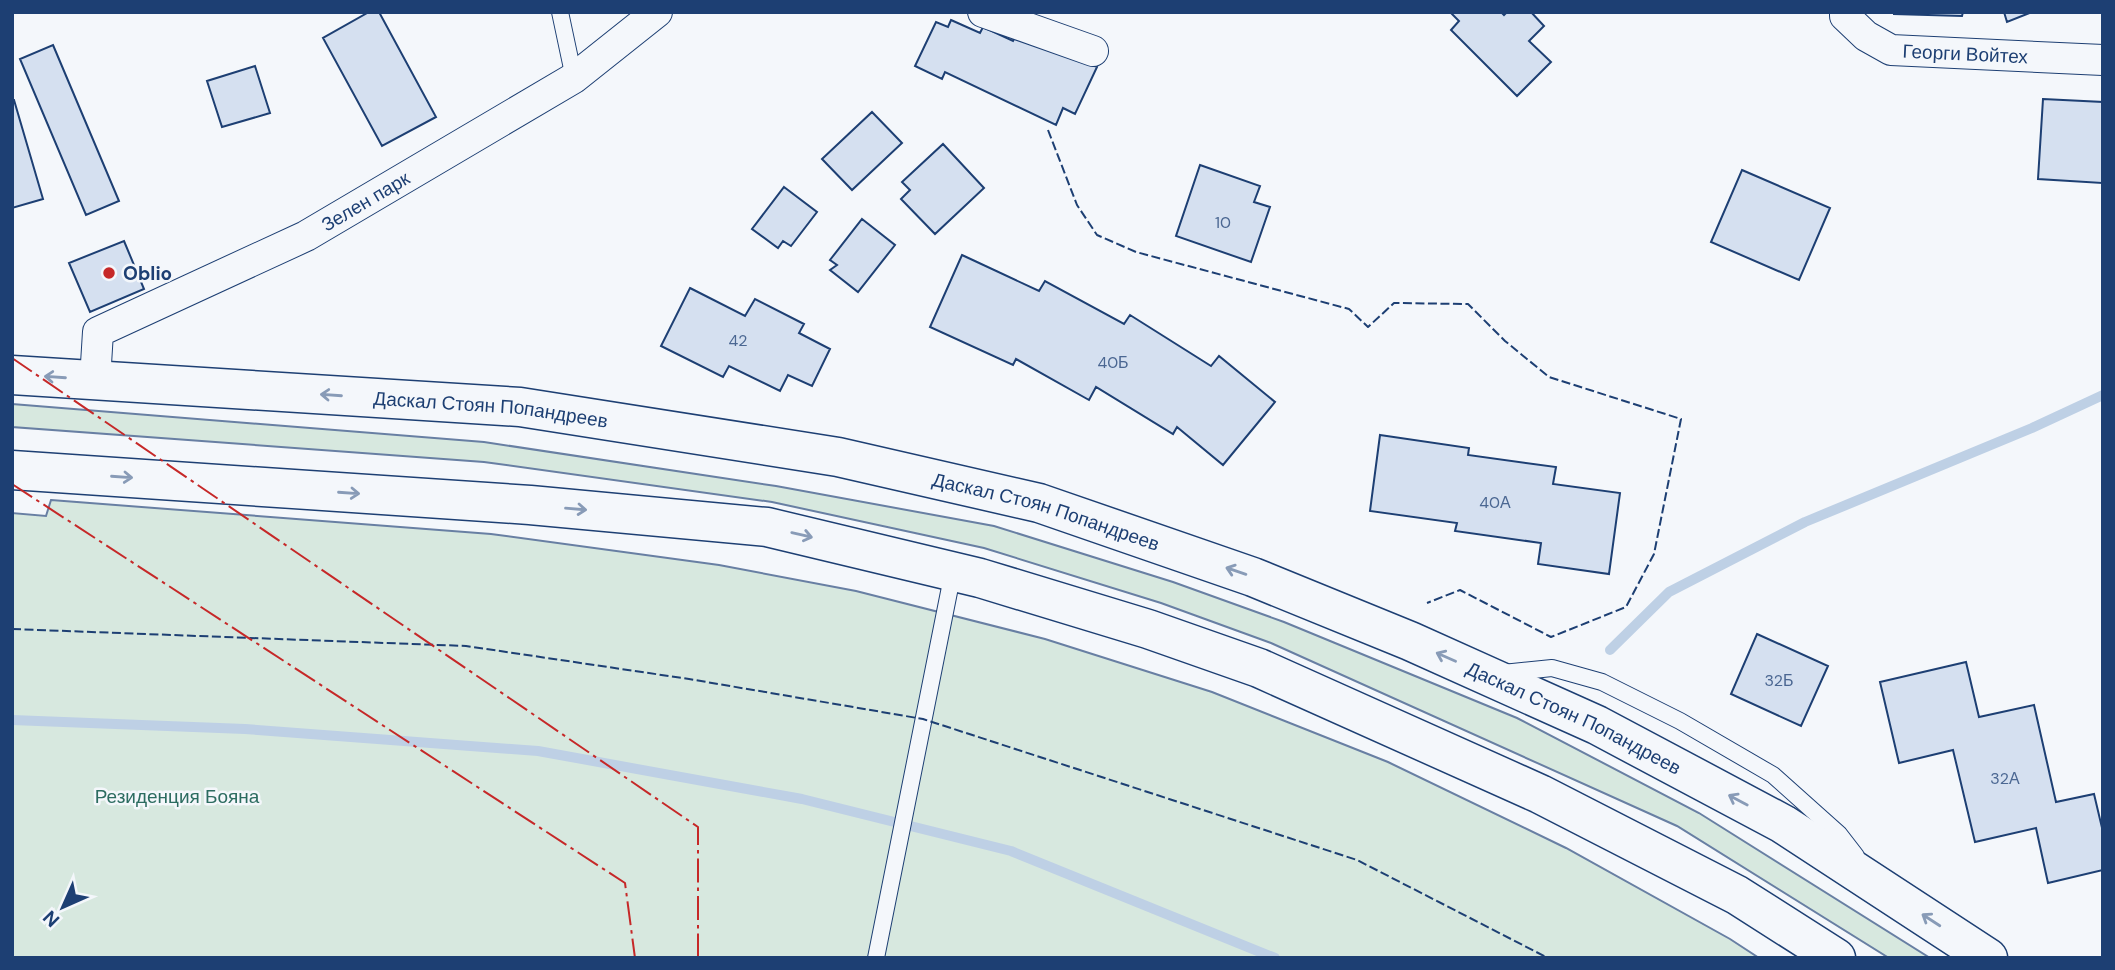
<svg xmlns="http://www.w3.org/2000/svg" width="2115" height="970" viewBox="0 0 2115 970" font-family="'DM Sans',sans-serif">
<rect width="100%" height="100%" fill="#f4f7fb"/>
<path fill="#d7e8df" stroke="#687fa3" stroke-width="2" d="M12,404L484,442L776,486L994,526L1173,582L1284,622L1517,718L1699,813L1930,958H1889L1677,826L1271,643L1161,603L984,548L772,502L484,462L12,427Z
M51,500L491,534L719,565L856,591L1045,639L1212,692L1388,762L1566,848L1730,939L1759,958H12V513L46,516Z"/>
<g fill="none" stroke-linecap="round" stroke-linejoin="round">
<path stroke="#bed0e5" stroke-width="10" d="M1610,650L1669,592L1805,522L2032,428L2103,395
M12,720L245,729L538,751L802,799L1011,851L1275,958"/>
</g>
<path fill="#d5e0f0" stroke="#1d3f73" stroke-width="2" d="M369,12H379L436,117L382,146L323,38Z
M1450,12H1501L1504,15L1507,12H1531L1544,26L1529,41L1551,62L1517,96L1451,30L1459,21Z
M1894,12H1963L1962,16L1894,14Z
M2004,12H2032L2007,22Z
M951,20L980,33L983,27L1013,41L1016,35L1058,50L1097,67L1075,114L1063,108L1056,125L945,72L942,79L915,66L936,22L948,27Z
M53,45L119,201L86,215L20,59Z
M255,66L270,113L222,127L207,81Z
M2043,99L2103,102L2102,183L2038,179Z
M12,100H14L43,199L12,208Z
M872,112L902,143L852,190L822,159Z
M943,144L984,188L935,234L901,199L910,190L902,182Z
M1200,165L1260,186L1254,202L1270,207L1251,262L1176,236Z
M1742,170L1830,208L1799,280L1711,242Z
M784,187L817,212L791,246L783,241L778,248L752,229Z
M862,219L895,245L858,292L830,270L837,265L830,260Z
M124,241L144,289L90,312L69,263Z
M962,255L1039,291L1045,281L1124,324L1130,315L1211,366L1219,356L1275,402L1223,465L1177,427L1173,434L1096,387L1089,400L1016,359L1013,365L930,327Z
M690,288L745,316L755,299L804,324L799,333L830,349L812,386L788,375L780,391L729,366L723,377L661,346Z
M1380,435L1469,448L1468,455L1556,467L1553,484L1620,493L1609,574L1538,564L1541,543L1455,531L1457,523L1370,511Z
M1757,634L1828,666L1801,726L1731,694Z
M1966,662L1979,717L2034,705L2056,802L2094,794L2103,832V870L2048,883L2036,828L1975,842L1953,750L1899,763L1880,682Z"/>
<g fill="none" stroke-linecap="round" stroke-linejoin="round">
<g stroke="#1d3f73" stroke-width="18">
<path id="lane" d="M560,12L574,78
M1503,673L1552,668L1602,682L1680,721L1773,775L1839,834L1856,856
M876,958L953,572"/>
</g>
<g stroke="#1d3f73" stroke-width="32">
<g id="street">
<path d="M983,12L1093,51"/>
<path id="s1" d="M1845,12V16L1866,36L1891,50L2103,60"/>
<path id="s2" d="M95,380L98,332L306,236L574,78L657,12"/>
</g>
</g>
<g stroke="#1d3f73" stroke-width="41">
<g id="secondary">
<path id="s3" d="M12,375L520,407L838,457L1039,503L1253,577L1410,641L1597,725L1783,824L1988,958"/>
<path d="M12,470L530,505L767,527L980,578L1148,629L1259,668L1540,794L1737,895L1836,958"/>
</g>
</g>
<use href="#lane" stroke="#f4f7fb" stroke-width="16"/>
<use href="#street" stroke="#f4f7fb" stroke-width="30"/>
<use href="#secondary" stroke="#f4f7fb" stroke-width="38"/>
<path stroke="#1d3f73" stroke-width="2" stroke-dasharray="9 3.5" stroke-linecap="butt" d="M1048,130L1077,205L1097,235L1136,252L1349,309L1368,327L1394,303L1468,304L1505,341L1549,377L1681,419L1654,554L1626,607L1551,637L1460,590L1427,603
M12,629L466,646L689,679L923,719L1357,860L1548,958"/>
<path stroke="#c62828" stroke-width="2" stroke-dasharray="24 5 3.5 5" stroke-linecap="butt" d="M12,358L698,827V958
M12,484L625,883L635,958"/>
</g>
<defs><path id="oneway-shaft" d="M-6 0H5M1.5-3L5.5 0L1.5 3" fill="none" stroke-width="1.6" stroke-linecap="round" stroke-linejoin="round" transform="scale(1.75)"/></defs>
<g stroke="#889bb7">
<use href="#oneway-shaft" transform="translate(55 377) rotate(-176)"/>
<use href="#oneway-shaft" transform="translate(331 395) rotate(-176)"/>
<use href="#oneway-shaft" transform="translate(122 477) rotate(4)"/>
<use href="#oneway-shaft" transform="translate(349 493) rotate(4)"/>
<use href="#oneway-shaft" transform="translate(576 509) rotate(5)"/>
<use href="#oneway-shaft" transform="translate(802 535) rotate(13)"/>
<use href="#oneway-shaft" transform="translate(1236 571) rotate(-161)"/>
<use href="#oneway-shaft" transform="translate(1446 657) rotate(-156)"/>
<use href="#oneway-shaft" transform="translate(1738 800) rotate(-152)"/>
<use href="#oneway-shaft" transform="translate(1931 920) rotate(-147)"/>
</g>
<circle fill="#c62828" stroke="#f4f7fb" stroke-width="2.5" cx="109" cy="273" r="7"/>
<g text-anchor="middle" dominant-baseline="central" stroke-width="5" stroke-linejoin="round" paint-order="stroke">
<g font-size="16" fill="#4b6792">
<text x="1223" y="222">10</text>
<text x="738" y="340">42</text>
<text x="1113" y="362">40Б</text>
<text x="1495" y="502">40А</text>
<text x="1779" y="680">32Б</text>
<text x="2005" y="778">32А</text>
</g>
<g font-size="19" fill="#1d3f73" stroke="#f4f7fb">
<text stroke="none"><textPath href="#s1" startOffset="136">Георги Войтех</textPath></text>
<text stroke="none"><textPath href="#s2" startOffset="346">Зелен парк</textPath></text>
<text stroke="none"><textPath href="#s3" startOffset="480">Даскал Стоян Попандреев</textPath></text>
<text stroke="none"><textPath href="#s3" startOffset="1046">Даскал Стоян Попандреев</textPath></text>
<text stroke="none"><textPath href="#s3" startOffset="1614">Даскал Стоян Попандреев</textPath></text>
</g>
<g font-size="19" font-weight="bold" fill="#1d3f73" stroke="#f4f7fb" text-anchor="start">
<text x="123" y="273">Oblio</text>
</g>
<g font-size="19" fill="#2c6c60" stroke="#f4f7fb">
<text x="177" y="796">Резиденция Бояна</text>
</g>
</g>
<rect width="2115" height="970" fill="none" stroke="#1d3f73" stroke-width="28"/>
<g transform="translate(63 907) rotate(225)" stroke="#f4f7fb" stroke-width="5" paint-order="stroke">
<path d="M0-5L12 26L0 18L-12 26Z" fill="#1d3f73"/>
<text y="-10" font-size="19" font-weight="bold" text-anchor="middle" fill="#1d3f73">N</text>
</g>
</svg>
